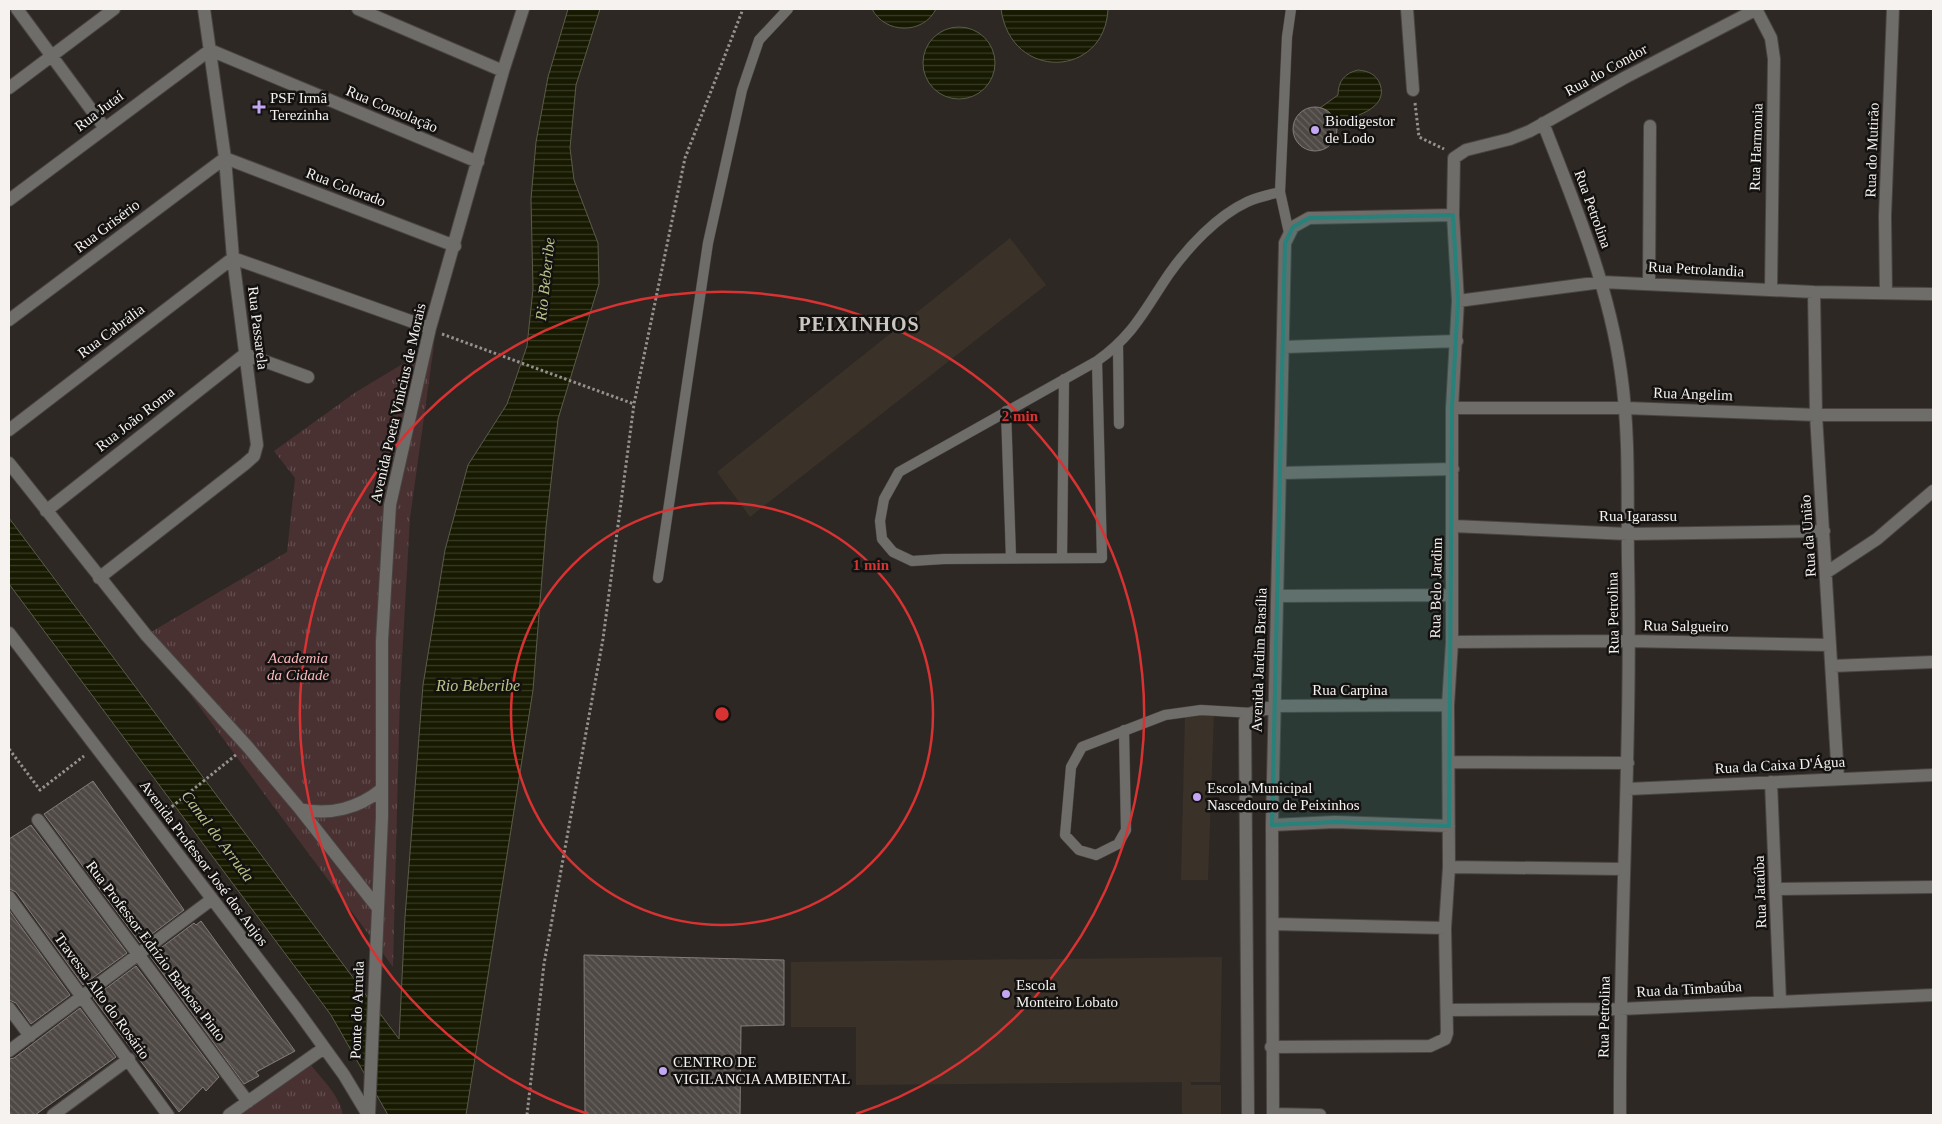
<svg xmlns="http://www.w3.org/2000/svg" width="1942" height="1124" viewBox="0 0 1942 1124" font-family="'Times New Roman',serif">
<defs>
<pattern id="park-tufts" width="24" height="20" patternUnits="userSpaceOnUse" patternTransform="scale(1.25)"><rect width="24" height="20" fill="#493031"/><path d="M3 7l-1-3M5 7V3M7 7l1-3M15 17l-1-3M17 17v-4M19 17l1-3" fill="none" stroke="#644e4f"/></pattern>
<pattern id="water-rules" width="6" height="5" patternUnits="userSpaceOnUse" patternTransform="scale(1.25)"><rect width="6" height="5" fill="#171a00"/><path d="M0 2.5h6" fill="none" stroke="#393c26"/></pattern>
<pattern id="building-back-hatch" width="6" height="6" patternUnits="userSpaceOnUse" patternTransform="scale(1.25)"><rect width="6" height="6" fill="#4f4946"/><path d="M-1 5l2 2M0 0l6 6M5-1l2 2" fill="none" stroke="#696461"/></pattern>
</defs>
<rect width="100%" height="100%" fill="#2d2824"/>
<path fill="#3a3128" d="M1010,238L1046,285L750,517L717,472Z
M1214,714L1208,880H1181L1185,715Z
M1222,957L1220,1082H1191V1085H1221V1115H1182V1082L856,1085V1027H791V962Z"/>
<path fill="url(#park-tufts)" d="M434,345L410,518L400,694L393,967L146,635L287,552L295,478L274,451L356,392Z
M310,1064C322,1079 340,1096 343,1115H238Z"/>
<path fill="url(#water-rules)" stroke="#5a5b48" d="M568,9H600L576,85L570,148L574,180L598,243L599,284L558,419L546,527L533,690L466,1115H388L331,1015L9,584V518L399,1039L405,917L423,685L445,550L468,465L507,404L527,346L533,289L531,199L536,142L548,77Z
M872,9H936C923,35 885,34 872,9Z
M1001,9H1108C1105,78 1011,82 1001,9Z
M923 63a36 36 0 1 1 72 0a36 36 0 1 1-72 0Z
M1358,70C1368,71 1376,74 1380,84C1389,110 1353,116 1336,124L1332,115L1320,108L1338,95C1338,81 1345,73 1358,70Z"/>
<path fill="url(#building-back-hatch)" stroke="#847c7a" d="M1293 129a22 22 0 1 1 44 0a22 22 0 1 1-44 0Z
M93,781L184,910L140,943L44,814Z
M31,825L127,953L83,985L16,892L9,889V839Z
M9,910L70,995L31,1024L16,1003L9,1000Z
M201,921L295,1051L256,1072L259,1076L244,1084L150,956L194,923L196,925Z
M584,955L784,960V1025L741,1026L740,1115H585Z
M136,966L219,1077L206,1091L203,1087L179,1112L93,998Z
M80,1008L116,1057L35,1115H9V1059L14,1058Z"/>
<g fill="none" stroke-linecap="round" stroke-linejoin="round">
<g stroke="#494441" stroke-width="11">
<path id="service" d="M1289,233L1280,192L1287,37L1291,9
M1118,346L1119,424
M1097,361L1102,558L944,559L912,561L893,552L882,539L880,521L884,499L899,472L1097,361C1134,335 1145,309 1169,274C1188,247 1217,216 1247,202C1257,197 1269,195 1280,192
M1006,411L1011,558
M1062,558L1064,379
M658,578L708,243L742,90L759,40L788,9
M1124,730L1126,830L1118,844L1096,855L1079,850L1065,835L1071,767L1082,747L1165,715L1201,710L1252,713"/>
</g>
<g stroke="#494441" stroke-width="14">
<path id="minor" d="M17,9L104,127
M358,9L503,71
M1407,9L1413,90
M1756,9L1771,38L1774,59L1771,290
M9,88L114,9
M1543,123C1575,205 1609,286 1621,373C1630,436 1627,497 1628,560C1632,745 1619,930 1620,1115
M9,200L210,50L478,162
M1649,283L1650,126
M1814,292L1816,415L1838,778
M1886,293L1885,216L1893,9
M1458,301L1602,282L1814,292L1933,294
M9,320L225,158L455,246
M1284,347L1457,341
M1452,408H1626L1816,415H1933
M9,430L233,258L430,328
M9,463L146,635L247,746L300,809L377,907
M1281,473L1453,469
M46,511L245,354L308,377
M1453,526L1628,534L1824,531
M1827,572L1877,539L1933,491
M99,578L245,464L254,456L257,445L233,258L225,158L204,9
M1278,596L1452,595
M9,633L297,1010L344,1075L368,1115
M1452,642L1630,641L1830,645
M1832,666L1933,662
M1450,762L1628,763
M1771,782L1780,1001
M1628,789L1933,775
M300,809C330,816 359,808 382,789
M38,820L248,1102
M1272,825L1335,822L1449,826
M1449,867L1623,869
M1776,889L1933,887
M9,897L168,1115
M1273,924L1445,928
M9,1008L30,1036
M1447,1010L1620,1009L1933,995
M1271,1047L1430,1046L1445,1039L1447,1033L1445,928L1449,867L1448,705L1452,642V408L1458,301L1453,215L1454,158L1466,150L1510,139L1530,131L1626,77L1757,9
M9,1051L211,900
M1273,1114L1320,1115
M53,1115L129,1059
M229,1115L324,1048
M369,1115L382,817V641L390,505L430,328L503,71L523,9
M1248,1115L1245,721L1252,713L1274,706L1448,705
M1273,1115L1272,825L1285,243L1293,227L1309,218L1453,215"/>
</g>
<path stroke="#95918e" stroke-width="3" stroke-dasharray="2.5 2.5" stroke-linecap="butt" d="M1415,103L1419,137L1444,149
M442,334L634,404
M9,749L40,790L84,756
M164,813L237,754
M527,1115L544,964L603,639L634,404L685,158L743,9"/>
<use href="#service" stroke="#6e6d6a" stroke-width="10"/>
<use href="#minor" stroke="#6e6d6a" stroke-width="12"/>
</g>
<path fill="#26827b" fill-opacity="0.2" stroke="#26827b" stroke-width="4" stroke-linejoin="round" d="M1453,215L1458,301L1452,408L1449,826L1335,822L1272,825L1285,243L1293,227L1309,218Z"/>
<g fill="none" stroke="#d83232" stroke-width="2.5">
<circle cx="722" cy="714" r="211"/>
<path d="M588 1114A422 422 0 1 1 856 1114"/>
</g>
<g fill="#c3a7f2" stroke="#141210" stroke-width="2">
<path d="M256.5 99.5h5v5h5v5h-5v5h-5v-5h-5v-5h5z"/>
<circle cx="1315" cy="130" r="5"/>
<circle cx="1197" cy="797" r="5"/>
<circle cx="1006" cy="994" r="5"/>
<circle cx="663" cy="1071" r="5"/>
</g>
<g text-anchor="middle" dominant-baseline="central" stroke-width="5" stroke-linejoin="round" paint-order="stroke">
<g font-size="15" fill="#f5f2f0" stroke="#141210">
<text transform="translate(1606 70) rotate(-29)">Rua do Condor</text>
<text transform="translate(392 109) rotate(23)">Rua Consolação</text>
<text transform="translate(99 111) rotate(-37)">Rua Jutaí</text>
<text transform="translate(1756 147) rotate(-88)">Rua Harmonia</text>
<text transform="translate(1872 150) rotate(-88)">Rua do Mutirão</text>
<text transform="translate(346 187) rotate(21)">Rua Colorado</text>
<text transform="translate(1593 209) rotate(70)">Rua Petrolina</text>
<text transform="translate(107 226) rotate(-37)">Rua Grisério</text>
<text transform="translate(1696 269) rotate(3)">Rua Petrolandia</text>
<text transform="translate(258 328) rotate(83)">Rua Passarela</text>
<text transform="translate(111 331) rotate(-37)">Rua Cabrália</text>
<text transform="translate(1693 394) rotate(2)">Rua Angelim</text>
<text transform="translate(398 403) rotate(-77)">Avenida Poeta Vinicius de Morais</text>
<text transform="translate(135 419) rotate(-38)">Rua João Roma</text>
<text x="1638" y="516">Rua Igarassu</text>
<text transform="translate(1808 536) rotate(-94)">Rua da União</text>
<text transform="translate(1436 588) rotate(-89)">Rua Belo Jardim</text>
<text transform="translate(1613 613) rotate(-91)">Rua Petrolina</text>
<text transform="translate(1686 626) rotate(1)">Rua Salgueiro</text>
<text transform="translate(1259 660) rotate(-88)">Avenida Jardim Brasília</text>
<text x="1350" y="690">Rua Carpina</text>
<text transform="translate(1780 765) rotate(-3)">Rua da Caixa D'Água</text>
<text transform="translate(204 863) rotate(53)">Avenida Professor José dos Anjos</text>
<text transform="translate(1760 892) rotate(-92)">Rua Jataúba</text>
<text transform="translate(156 951) rotate(53)">Rua Professor Edrízio Barbosa Pinto</text>
<text transform="translate(1689 989) rotate(-3)">Rua da Timbaúba</text>
<text transform="translate(102 996) rotate(54)">Travessa Alto do Rosário</text>
<text transform="translate(357 1010) rotate(-88)">Ponte do Arruda</text>
<text transform="translate(1604 1017) rotate(-89)">Rua Petrolina</text>
</g>
<g font-size="15" fill="#f5f2f0" stroke="#141210" text-anchor="start">
<text x="270" y="98">PSF Irmã<tspan x="270" dy="17">Terezinha</tspan></text>
<text x="1325" y="121">Biodigestor<tspan x="1325" dy="17">de Lodo</tspan></text>
<text x="1207" y="788">Escola Municipal<tspan x="1207" dy="17">Nascedouro de Peixinhos</tspan></text>
<text x="1016" y="985">Escola<tspan x="1016" dy="17">Monteiro Lobato</tspan></text>
<text x="673" y="1062">CENTRO DE<tspan x="673" dy="17">VIGILANCIA AMBIENTAL</tspan></text>
</g>
<g font-size="15" font-style="italic" fill="#fcb9bc" stroke="#141210">
<text x="298" y="658">Academia<tspan x="298" dy="17">da Cidade</tspan></text>
</g>
<g font-size="16" font-style="italic" fill="#bcc48a" stroke="#141210">
<text transform="translate(545 279) rotate(-84)">Rio Beberibe</text>
<text x="478" y="685">Rio Beberibe</text>
<text transform="translate(218 836) rotate(53)">Canal do Arruda</text>
</g>
<g font-size="20" font-weight="bold" letter-spacing="1" fill="#cbc6c0" stroke="#141210">
<text x="859" y="324">PEIXINHOS</text>
</g>
</g>
<circle cx="722" cy="714" r="8" fill="#d83232" stroke="#141210" stroke-width="2.5"/>
<g font-size="15" text-anchor="middle" font-weight="bold" fill="#d83232" stroke="#141210" stroke-width="5" stroke-linejoin="round" paint-order="stroke">
<text x="1020" y="421">2 min</text>
<text x="871" y="570">1 min</text>
</g>
<rect width="1942" height="1124" fill="none" stroke="#f5f2f0" stroke-width="20"/>
</svg>
